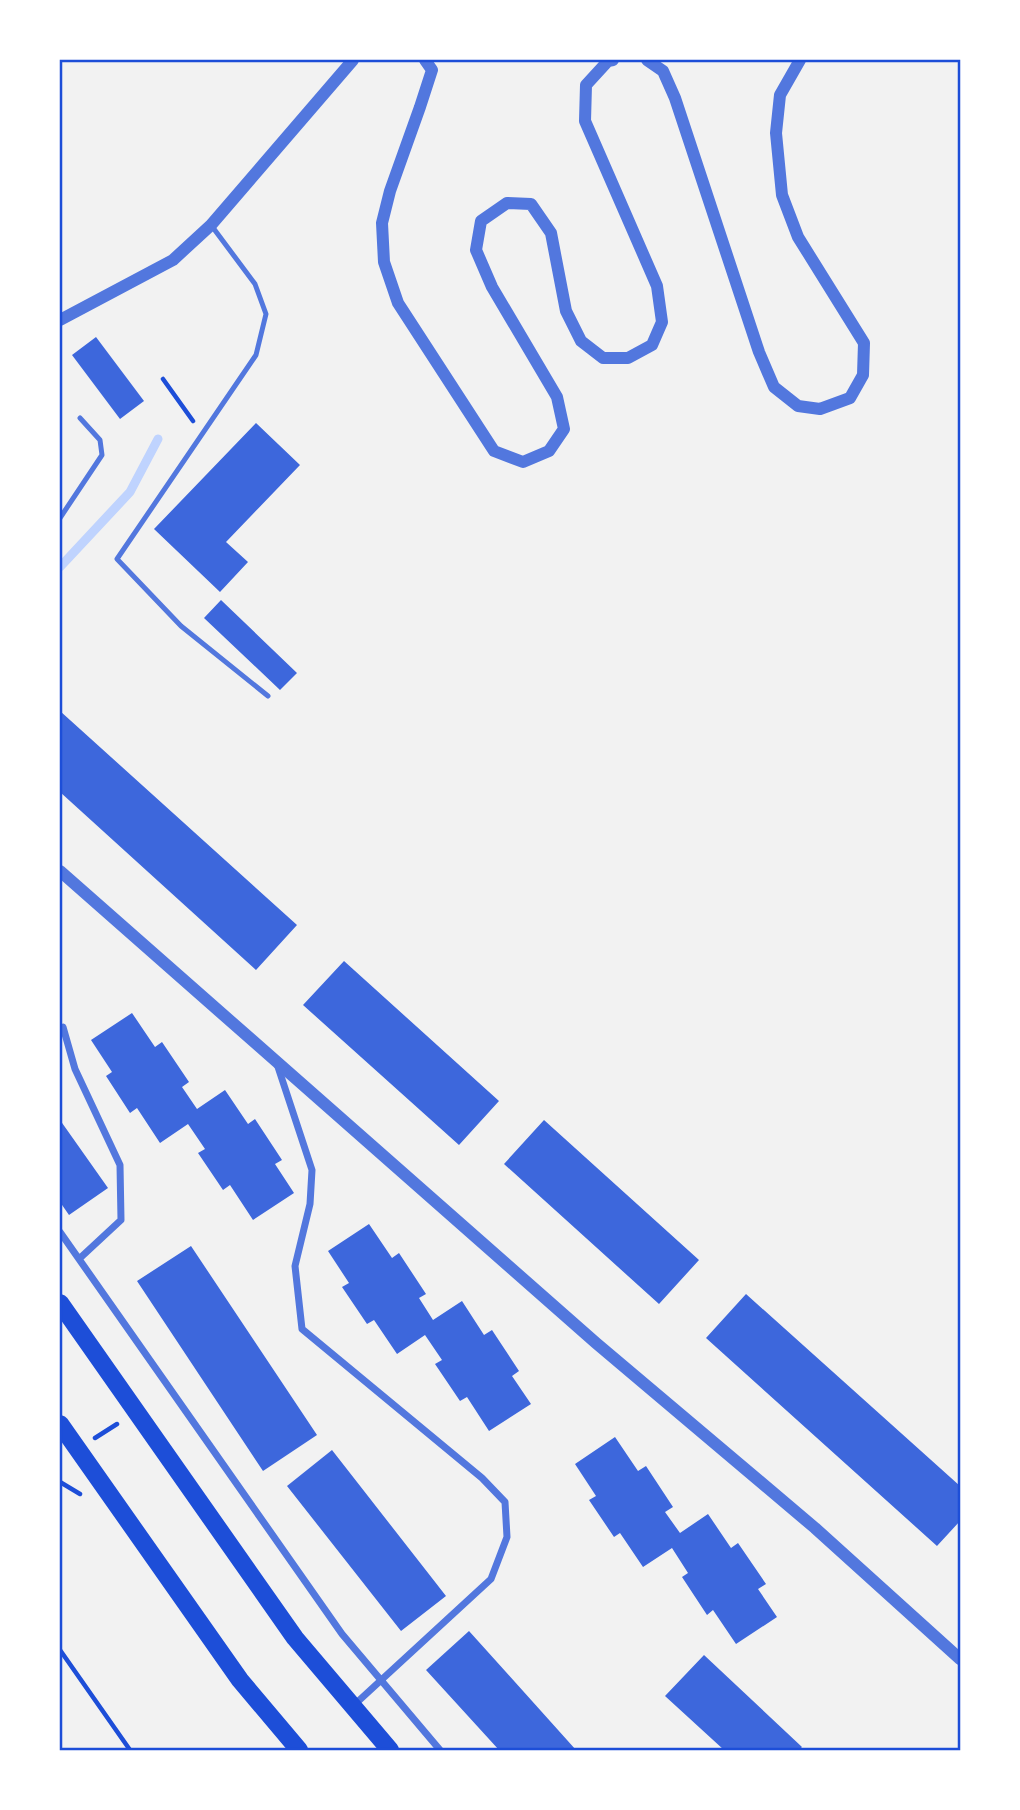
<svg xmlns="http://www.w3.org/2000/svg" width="1020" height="1810" viewBox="0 0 1020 1810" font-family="'IBM Plex Sans',sans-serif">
<rect width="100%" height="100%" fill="#f2f2f2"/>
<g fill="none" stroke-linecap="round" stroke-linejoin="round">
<path stroke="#bfd3fe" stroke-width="9" d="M60,567L130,492L158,439"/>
</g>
<path fill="#3d67dc" d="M96,337L144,401L120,419L72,355Z
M256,423L300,465L226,542L248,562L220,592L154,529Z
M221,600L297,673L280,690L204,618Z
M60,711L297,925L256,970L60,792Z
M344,961L499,1101L459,1145L303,1005Z
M132,1013L155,1047L162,1042L189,1082L182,1087L197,1109L225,1090L248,1124L255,1119L282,1160L275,1164L294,1193L253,1220L230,1185L223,1190L198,1153L205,1149L188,1124L160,1143L137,1108L130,1113L106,1076L112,1072L91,1040Z
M60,1120L108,1188L69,1215L60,1202Z
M544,1120L699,1260L659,1304L504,1164Z
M369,1224L392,1258L399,1253L426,1294L419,1298L433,1320L462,1301L484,1335L492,1330L519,1371L512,1376L531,1404L489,1431L467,1397L460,1401L435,1364L442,1360L425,1335L397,1354L374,1320L367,1324L342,1287L349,1283L328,1251Z
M191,1246L317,1435L263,1471L137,1281Z
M746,1294L960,1486V1521L937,1546L706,1338Z
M615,1437L638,1471L646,1466L673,1507L665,1512L680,1533L708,1514L731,1548L738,1543L766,1584L758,1589L777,1617L736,1644L713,1610L707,1615L682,1577L688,1573L672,1548L643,1567L620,1533L614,1537L589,1500L596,1496L575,1464Z
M332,1450L446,1596L401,1631L287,1486Z
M469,1631L576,1750H499L426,1670Z
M704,1655L802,1747L799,1750H724L665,1696Z"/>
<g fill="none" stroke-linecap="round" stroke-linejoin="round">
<path stroke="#1d4ed8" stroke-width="4.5" d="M163,379L193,421
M95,1438L117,1424
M60,1482L80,1494
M60,1650L130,1750"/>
<path stroke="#5277de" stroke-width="5" d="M211,225L255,284L266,314L256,355L117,559L181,626L268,696
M60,518L102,455L100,440L80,418"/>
<path stroke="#5277de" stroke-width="7" d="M63,1027L75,1069L120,1165L121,1220L79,1259
M278,1067L312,1170L310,1204L295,1266L302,1329L482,1478L505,1502L507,1537L491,1579L353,1706
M60,1232L342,1634L440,1750"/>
<path stroke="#5277de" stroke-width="12" d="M425,60L432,70L420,107L390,191L382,223L384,262L398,303L494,451L523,462L549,451L564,429L557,397L492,287L476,250L481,221L507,203L531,204L551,233L566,311L581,341L603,358H628L652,345L662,322L657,286L585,121L586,85L608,61L613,60
M647,60L663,71L675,98L759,352L774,387L798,406L820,409L850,398L863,375L864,343L798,237L782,195L776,133L780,95L800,60
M60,320L173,260L211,225L353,60
M60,871L596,1343L815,1528L960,1659"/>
<path stroke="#1d4ed8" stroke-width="18" d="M60,1303L295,1638L390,1750
M60,1424L240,1680L299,1750"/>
</g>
<rect width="1020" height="1810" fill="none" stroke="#ffffff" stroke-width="122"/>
<rect x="61" y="61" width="898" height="1688" fill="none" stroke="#1d4ed8" stroke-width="2.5"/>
</svg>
